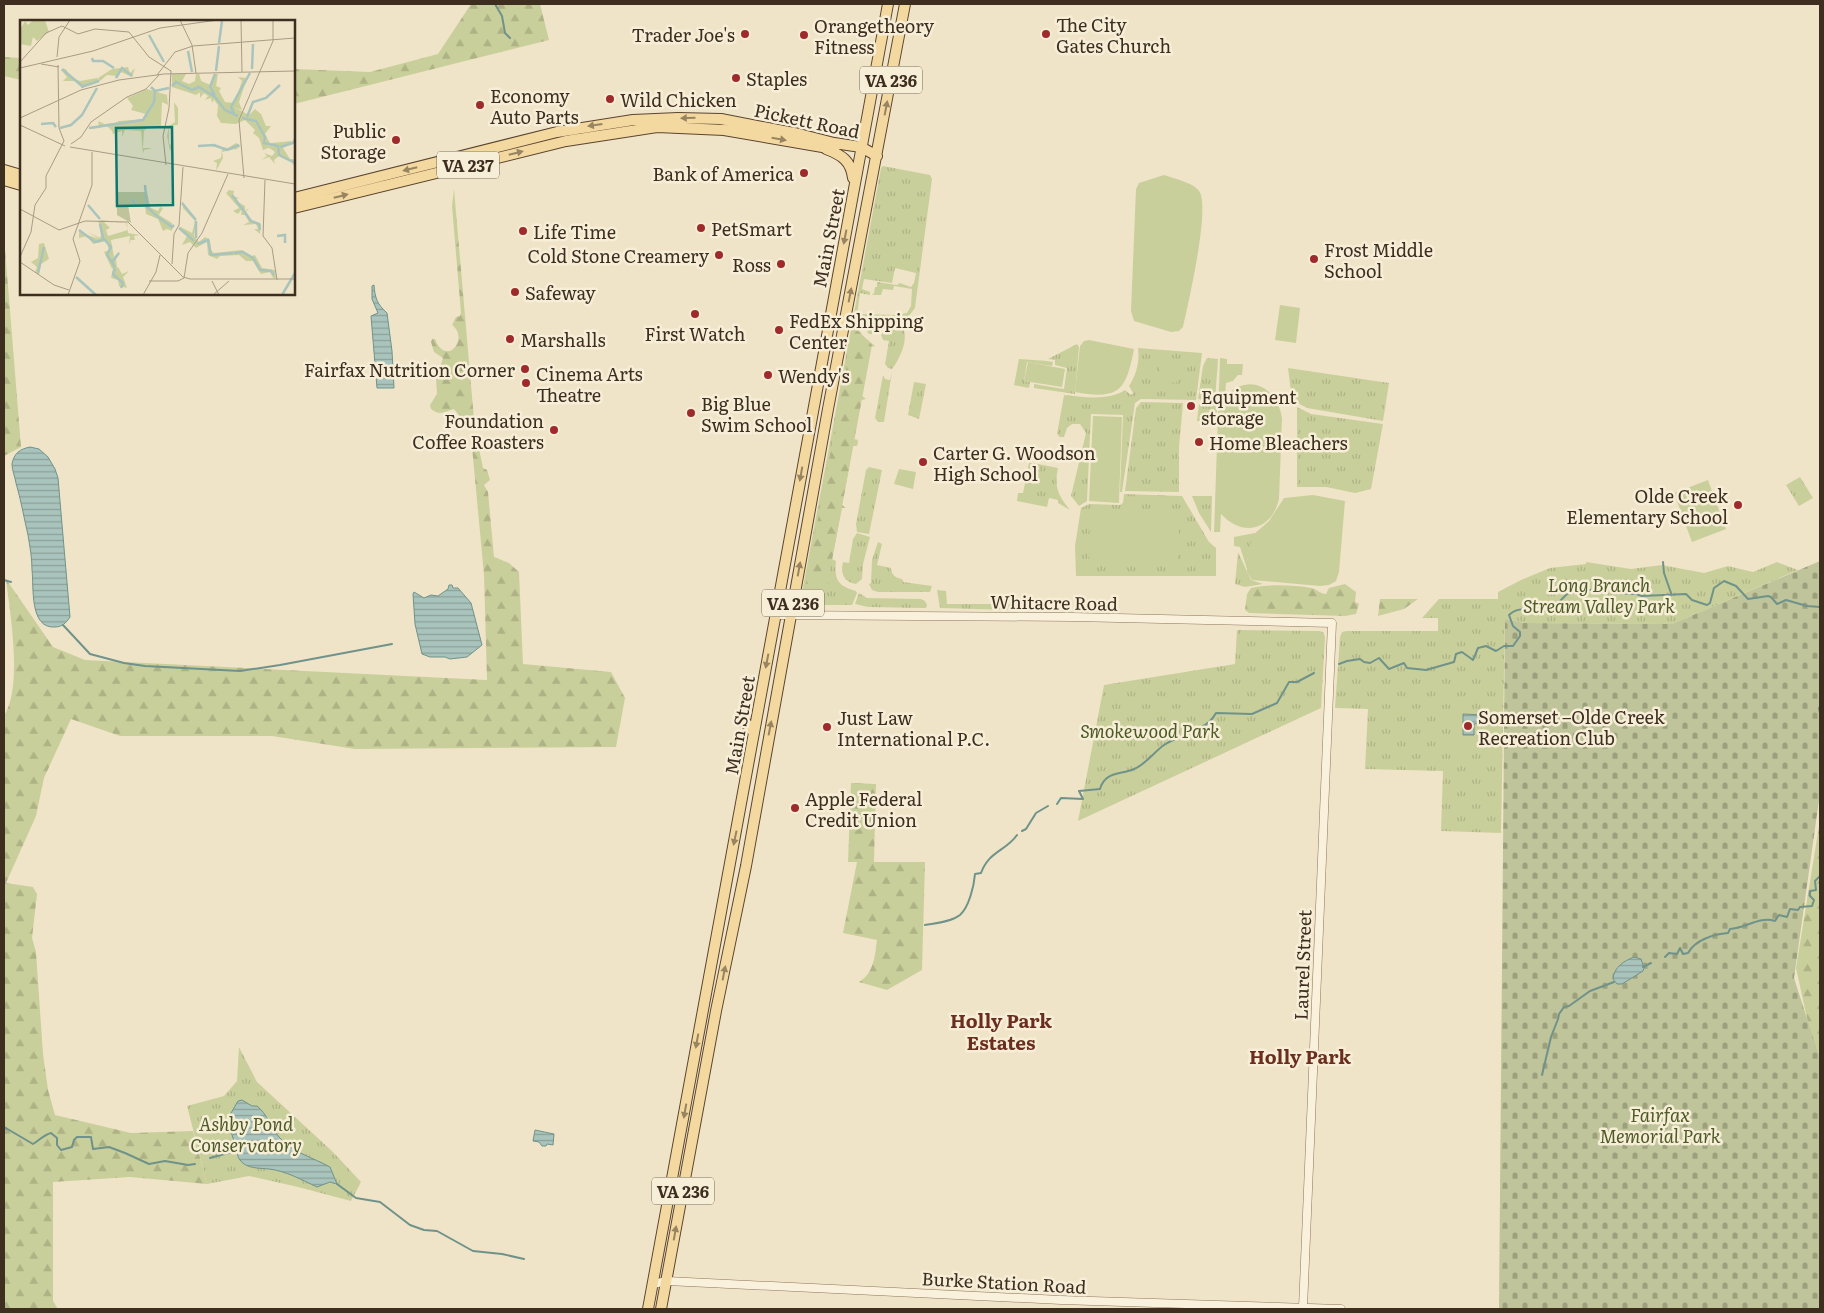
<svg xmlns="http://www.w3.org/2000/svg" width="1824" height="1313" viewBox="0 0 1824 1313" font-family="Literata,serif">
<defs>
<pattern id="grass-tufts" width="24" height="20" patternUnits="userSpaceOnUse" patternTransform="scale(1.25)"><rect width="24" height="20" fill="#c9cf9b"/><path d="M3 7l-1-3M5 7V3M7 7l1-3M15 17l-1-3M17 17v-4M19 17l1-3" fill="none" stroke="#aeb285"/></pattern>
<pattern id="forest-firs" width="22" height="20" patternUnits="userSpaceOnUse" patternTransform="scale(1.25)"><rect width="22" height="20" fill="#c9cf9b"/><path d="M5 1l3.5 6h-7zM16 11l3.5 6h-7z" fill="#aeb285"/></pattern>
<pattern id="cemetery-stones" width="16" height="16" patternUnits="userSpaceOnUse" patternTransform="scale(1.25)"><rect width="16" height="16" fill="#bfc49a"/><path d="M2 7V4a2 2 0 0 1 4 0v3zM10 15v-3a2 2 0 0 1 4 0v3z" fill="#9ca07d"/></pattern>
<pattern id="water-rules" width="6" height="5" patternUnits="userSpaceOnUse" patternTransform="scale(1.25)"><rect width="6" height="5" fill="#a9c4bc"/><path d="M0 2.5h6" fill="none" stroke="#8ba098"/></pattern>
</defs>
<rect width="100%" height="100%" fill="#f0e4c8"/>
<path fill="url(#grass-tufts)" d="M883,166L930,175L932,179L915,308L908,317C894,321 881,318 874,334H869L863,325L861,314L894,315L907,313L911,306L912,289L894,286L893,290L883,289L881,295H872L874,293L875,287H877V282L897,285L900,283L911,287L914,283L916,273L895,268L892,283L864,279L862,289L870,292V295L860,293L856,323L862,335L875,346L871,347L862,396L866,399L861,400L854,439L858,440L857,446H853L842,505L846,508H842L832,559L836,561C834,580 838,586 856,591L857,593L852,605H806L803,603L801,598L881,168Z
M894,326L903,328C909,340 899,360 892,369L888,368L885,364L889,341L883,340L881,335L885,330Z
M1077,344L1079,347L1075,394L1034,388V384L1064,389L1067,368L1055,365V360L1048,359Z
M1138,348L1202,353L1196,400L1141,399L1135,403L1122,492H1120L1123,415L1091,414L1087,501L1079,506L1071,496L1086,433L1080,424H1072L1067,428L1064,437H1060L1057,434L1064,395C1083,397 1109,401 1125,390L1131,395L1133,393L1129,386C1136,375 1140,362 1138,348Z
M1207,358L1218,359L1215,401L1198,399L1203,366Z
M1019,359C1030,360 1042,360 1053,362L1052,366L1027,362L1024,381L1030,382L1029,388L1014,385Z
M1288,368L1389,383L1383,421L1307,408L1292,400Z
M892,372L884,422H878L875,418L883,375L885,379L890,380Z
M914,382L926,384L919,419L908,415Z
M1141,402L1183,403L1179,447V492L1125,491L1136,408Z
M1199,404L1217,405V423L1197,421Z
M1297,407L1311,414L1383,424L1371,489L1355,493L1326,487H1297Z
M1029,463H1032L1029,474L1031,475V480L1036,481L1039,467L1033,465V463L1058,468C1054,487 1058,495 1070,510L1058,503V500L1049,498L1047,507L1017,501L1018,493H1023Z
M869,467L882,470L869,534L857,532L856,524L866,470Z
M1800,477L1813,498L1799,506L1786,485Z
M1124,494L1182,496L1209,542L1216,548V576H1076L1075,546L1081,508L1089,504L1120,505L1123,503Z
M1192,496H1212L1211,532L1199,513Z
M857,533L870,537L863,564L862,579L856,584C844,582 840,573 843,562L849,563L853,539Z
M1255,533L1247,561V569L1240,547L1234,546V537Z
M878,542L882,544L877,565L891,568C891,575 896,578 902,579L903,582L932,586L930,592H878L872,590L869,584L871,583L872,560Z
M1238,552L1251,580L1263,584L1245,587L1235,584Z
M1586,562L1631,569L1662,565L1704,573L1728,566L1753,572L1777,562L1798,570L1672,624L1525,623L1505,619L1501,833L1441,831L1443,771L1365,769L1368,709L1335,708L1340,637L1342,632L1346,631H1438V618H1422L1439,599H1498V592L1521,580L1550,568L1586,564Z
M937,590L946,591L947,604H1010L1011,600H1017L1016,609L1013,610L940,608Z
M859,593L867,598L921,599L925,601L927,605L926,608H921L868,607L855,604Z
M1237,630L1319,631L1323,632L1325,637L1321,708L1078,821L1104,685L1235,664Z
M239,1047L257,1082L333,1152L361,1182L351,1201L298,1187L249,1176L207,1184L187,1106L224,1096L237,1081Z"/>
<path fill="url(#forest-firs)" d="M471,4H540L549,40L294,104V69L370,72L438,54Z
M4,57L21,58V80L4,76Z
M454,189L474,419C464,422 459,416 454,409C444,412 440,416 431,409L430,405L437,394L436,379L443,358L434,352L431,342L432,339H435C446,368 470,338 452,325L456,317L460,316L461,313L452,206Z
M4,236L21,447L4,456Z
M854,327L872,345L827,587L805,588Z
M472,447L479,449L483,468L487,470L490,480L484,485L488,492L494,557L509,563L519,572L523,664L611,672L625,698L616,747L355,749L272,736H120L71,719L44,778L36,816L6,883L33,887L37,894L32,938L36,952L43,1054L48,1090L55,1115L131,1133L193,1131L207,1184L130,1177L53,1182V1301L58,1309H4V716C23,686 10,614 6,579L53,647L85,660L487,680L484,575Z
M1345,584L1356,592L1355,602L1359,604L1356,614L1345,616L1249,613L1245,610L1247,594L1251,588C1268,584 1294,585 1311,588C1317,589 1320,594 1326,594L1329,588Z
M1380,599H1418L1404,609L1378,616Z
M851,783L876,784L874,862H925L922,970L887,990L859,982C874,973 875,956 877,940L843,933L857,862H848Z
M1820,820V1073H1819L1796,968Z"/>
<path fill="url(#cemetery-stones)" d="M1820,561V793L1794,978L1820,1059V1309H1499L1505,619L1525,623L1672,624Z"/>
<path fill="#c9cf9b" d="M1164,175C1173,178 1194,183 1199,191C1211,205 1188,305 1183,327L1179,331L1171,332L1134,321L1131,311L1136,189L1139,183Z
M1280,305L1300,308L1296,343L1275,340Z
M1089,340L1134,349C1126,391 1119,400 1075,392L1080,346L1084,341Z
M1163,356L1179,360L1182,363L1176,384L1161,376L1159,367Z
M1220,358L1227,359V364H1243L1242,375H1238L1233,381L1226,383L1225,396C1229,393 1233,389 1238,387C1261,377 1279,397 1282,418L1279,499C1272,530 1243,538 1221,514L1220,532H1214Z
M1028,362L1065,369L1062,387L1024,381Z
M1093,416L1122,417L1119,503L1089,501Z
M899,469L916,472L913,489L894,484Z
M1708,480L1726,529L1692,542L1674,493Z
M1313,495L1345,501L1339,572L1336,581L1329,585L1320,586L1252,580L1247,572V561L1253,535L1269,521L1284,498Z
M1090,509L1179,511L1178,564L1089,562Z
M1457,710L1487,711V726H1477V742H1468L1467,753H1456Z"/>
<path fill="url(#water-rules)" stroke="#6f938a" d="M374,285C375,298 377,304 387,313L392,351L394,388H377L371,316L378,313L372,299V286Z
M30,447L39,449L48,457L55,469L58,478L70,617C66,623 62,627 55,627C29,629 34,586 32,570C32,558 30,547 28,535C24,518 21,500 16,483C15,477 12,470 12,464C14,453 20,449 30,447Z
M449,585H452L453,588H458L471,603L482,645L467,657L450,659L445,657H430L422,654L415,624L413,594L414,592L424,598L431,595L438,596L448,589Z
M1463,714L1483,715V723L1474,724V735H1463Z
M1634,957L1641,959L1644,968L1643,971L1622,984H1617L1613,979C1614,967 1624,961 1634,957Z
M242,1100L252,1106H257C267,1114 271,1127 279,1137C293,1153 312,1157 330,1167L337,1184L330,1182L317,1187C302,1180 286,1171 269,1169C260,1168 246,1169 240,1160C237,1157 238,1153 237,1149C233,1140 231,1130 227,1120L238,1101Z
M535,1130L554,1134L553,1145L547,1144L546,1146H542L539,1142L533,1141Z"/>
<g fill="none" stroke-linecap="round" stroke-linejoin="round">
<path stroke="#6f938a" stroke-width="2" d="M495,4L502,16L505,33L510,38
M1663,562L1664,573L1671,593
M4,580L11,582
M63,625L90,654L124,663L145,666L240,671L280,665L392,644
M1339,664L1347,661L1360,659L1364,662L1370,663L1379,658L1389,669L1404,663L1407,668L1426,670L1454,662L1456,654L1462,652L1473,660L1478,648L1486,646L1496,651L1504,646H1513L1520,636V632L1513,626L1509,615C1517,607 1530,608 1539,614L1558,603L1567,594L1586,590H1597L1608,587L1614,593L1636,594L1642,596L1686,594L1692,600L1707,605L1710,603L1714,588L1724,581L1736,586L1748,599L1768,596L1771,597L1777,604L1786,600L1807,606L1820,607
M1820,707L1819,708L1820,713
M1057,804L1061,798L1083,799L1079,791L1100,789C1105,771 1121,775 1134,769C1145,765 1154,752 1164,745C1180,734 1206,732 1216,713L1252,714L1277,703L1289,682H1297L1314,673
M1022,831L1026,829L1036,813L1048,806
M925,925C936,923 951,922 960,915C969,907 974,886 975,874L981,873C989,851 1006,851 1017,835
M1665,957L1669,953L1677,954L1680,948L1683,954L1688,953C1695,940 1714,934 1728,933L1730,929C1746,928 1760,916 1775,921L1779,915L1787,917L1790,909L1798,910L1800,907L1812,906L1814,900L1810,896V891L1816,890L1815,881L1820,876
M1643,967L1651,963
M1542,1075L1551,1037L1558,1019L1559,1014L1564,1007L1569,1006L1590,991L1614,982
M4,1127L33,1144C40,1140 43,1135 51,1133L57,1138V1145L61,1150L72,1147L74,1140L77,1137H91L93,1149L109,1147L125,1153L149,1164L165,1161L188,1165L195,1164
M210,1158L239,1150
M337,1184L356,1198L380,1202L410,1225L424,1230L437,1231L473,1251L502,1254L524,1259"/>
<g stroke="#8d765c" stroke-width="9">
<path id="minor" d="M776,615L1073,617L1332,623L1303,1308
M653,1284L667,1281L1061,1300L1341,1309"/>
</g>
<g stroke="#5b4430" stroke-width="12">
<path id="major" d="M826,149C842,155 851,161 853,178
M4,170L21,175
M4,180L21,185
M294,198L557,132L633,120L678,118L721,119L799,134L834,143L861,147L877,156
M294,208L566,141L657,127L724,130L834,149
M741,720L748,725L754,733
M648,1309L888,4
M661,1309L716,1011L746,866L828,409L905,4"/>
</g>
<use href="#minor" stroke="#faf1dc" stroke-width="8"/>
<use href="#major" stroke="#f3d9a0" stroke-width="10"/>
</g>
<defs><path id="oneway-solid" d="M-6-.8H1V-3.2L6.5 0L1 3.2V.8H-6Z" transform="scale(1.25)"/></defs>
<g fill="#988460">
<use href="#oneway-solid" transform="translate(886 108) rotate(-79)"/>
<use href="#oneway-solid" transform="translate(688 118) rotate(179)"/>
<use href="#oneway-solid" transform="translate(595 125) rotate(172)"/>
<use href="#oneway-solid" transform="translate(779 139) rotate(10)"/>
<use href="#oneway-solid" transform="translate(516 153) rotate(-14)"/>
<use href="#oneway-solid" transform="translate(410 169) rotate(166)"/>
<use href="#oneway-solid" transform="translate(341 196) rotate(-14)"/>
<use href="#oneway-solid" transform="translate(845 237) rotate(101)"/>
<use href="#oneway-solid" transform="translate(850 295) rotate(-79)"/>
<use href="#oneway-solid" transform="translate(801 474) rotate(100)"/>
<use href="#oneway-solid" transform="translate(799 569) rotate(-80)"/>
<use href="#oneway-solid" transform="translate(767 661) rotate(101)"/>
<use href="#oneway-solid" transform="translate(770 728) rotate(-79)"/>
<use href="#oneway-solid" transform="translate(735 838) rotate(102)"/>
<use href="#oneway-solid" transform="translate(724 973) rotate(-79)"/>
<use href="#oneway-solid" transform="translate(697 1041) rotate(100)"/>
<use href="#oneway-solid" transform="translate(685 1111) rotate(100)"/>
<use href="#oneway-solid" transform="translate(675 1233) rotate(-80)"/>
</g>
<g fill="#9e2a2b" stroke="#f7eed8" stroke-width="2">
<circle cx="745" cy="34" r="5"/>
<circle cx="1046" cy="34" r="5"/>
<circle cx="804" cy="35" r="5"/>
<circle cx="736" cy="78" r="5"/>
<circle cx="610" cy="99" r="5"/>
<circle cx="480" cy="105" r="5"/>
<circle cx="396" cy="140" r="5"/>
<circle cx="804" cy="173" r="5"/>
<circle cx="701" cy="228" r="5"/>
<circle cx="523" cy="231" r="5"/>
<circle cx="719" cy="255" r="5"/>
<circle cx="1314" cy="259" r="5"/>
<circle cx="781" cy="264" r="5"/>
<circle cx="515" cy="292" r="5"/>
<circle cx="695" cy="314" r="5"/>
<circle cx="779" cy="330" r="5"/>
<circle cx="510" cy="339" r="5"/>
<circle cx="525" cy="369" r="5"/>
<circle cx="768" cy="375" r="5"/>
<circle cx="526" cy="383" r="5"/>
<circle cx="1191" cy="406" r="5"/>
<circle cx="691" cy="413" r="5"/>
<circle cx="554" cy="430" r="5"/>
<circle cx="1199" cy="442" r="5"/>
<circle cx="923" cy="462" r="5"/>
<circle cx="1738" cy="505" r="5"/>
<circle cx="1468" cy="726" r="5"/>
<circle cx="827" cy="727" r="5"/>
<circle cx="795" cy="808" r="5"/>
</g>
<g text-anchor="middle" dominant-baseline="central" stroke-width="5" stroke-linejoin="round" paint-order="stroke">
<g fill="#f7eed8" stroke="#756857" stroke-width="1">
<rect x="860" y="66.5" width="62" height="27" rx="4"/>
<rect x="437" y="151.5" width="62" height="27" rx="4"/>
<rect x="762" y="589.5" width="62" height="27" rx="4"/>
<rect x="652" y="1177.5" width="62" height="27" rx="4"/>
</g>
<g font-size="16" font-weight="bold" fill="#3d2e20">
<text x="891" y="80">VA 236</text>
<text x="468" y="165">VA 237</text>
<text x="793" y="603">VA 236</text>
<text x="683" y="1191">VA 236</text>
</g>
<g font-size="18" fill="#3d2e20" stroke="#f7eed8" text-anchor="start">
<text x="1056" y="24">The City<tspan x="1056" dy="21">Gates Church</tspan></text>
<text x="814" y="25">Orangetheory<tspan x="814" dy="21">Fitness</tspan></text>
<text x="735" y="34" text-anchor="end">Trader Joe's</text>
<text x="746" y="78">Staples</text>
<text x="490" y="95">Economy<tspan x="490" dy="21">Auto Parts</tspan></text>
<text x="620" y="99">Wild Chicken</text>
<text x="386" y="130" text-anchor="end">Public<tspan x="386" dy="21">Storage</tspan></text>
<text x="794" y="173" text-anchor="end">Bank of America</text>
<text x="711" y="228">PetSmart</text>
<text x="533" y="231">Life Time</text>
<text x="1324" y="249">Frost Middle<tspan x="1324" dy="21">School</tspan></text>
<text x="709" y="255" text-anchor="end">Cold Stone Creamery</text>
<text x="771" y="264" text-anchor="end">Ross</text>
<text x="525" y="292">Safeway</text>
<text x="789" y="320">FedEx Shipping<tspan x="789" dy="21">Center</tspan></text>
<text x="695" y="333" text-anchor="middle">First Watch</text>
<text x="520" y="339">Marshalls</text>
<text x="515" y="369" text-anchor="end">Fairfax Nutrition Corner</text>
<text x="536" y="373">Cinema Arts<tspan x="536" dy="21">Theatre</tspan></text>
<text x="778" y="375">Wendy's</text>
<text x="1201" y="396">Equipment<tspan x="1201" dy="21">storage</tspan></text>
<text x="701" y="403">Big Blue<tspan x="701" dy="21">Swim School</tspan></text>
<text x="544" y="420" text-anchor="end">Foundation<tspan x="544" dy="21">Coffee Roasters</tspan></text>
<text x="1209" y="442">Home Bleachers</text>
<text x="933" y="452">Carter G. Woodson<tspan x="933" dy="21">High School</tspan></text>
<text x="1728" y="495" text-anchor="end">Olde Creek<tspan x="1728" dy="21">Elementary School</tspan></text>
<text x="1478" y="716">Somerset –Olde Creek<tspan x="1478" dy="21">Recreation Club</tspan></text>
<text x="837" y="717">Just Law<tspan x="837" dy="21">International P.C.</tspan></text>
<text x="805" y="798">Apple Federal<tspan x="805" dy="21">Credit Union</tspan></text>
</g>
<g font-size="18" fill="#3d2e20" stroke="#f7eed8">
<text transform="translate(807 120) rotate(12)">Pickett Road</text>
<text transform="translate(828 238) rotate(-79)">Main Street</text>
<text transform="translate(1054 602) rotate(1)">Whitacre Road</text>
<text transform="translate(739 725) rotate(-80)">Main Street</text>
<text transform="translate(1302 965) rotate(-88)">Laurel Street</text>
<text transform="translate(1004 1282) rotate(3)">Burke Station Road</text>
</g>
<g font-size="18" font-style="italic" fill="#4d5a26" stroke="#f7eed8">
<text x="1599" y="584">Long Branch<tspan x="1599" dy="21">Stream Valley Park</tspan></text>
<text x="1150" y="730">Smokewood Park</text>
<text x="1660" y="1114">Fairfax<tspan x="1660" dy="21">Memorial Park</tspan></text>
<text x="246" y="1123">Ashby Pond<tspan x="246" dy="21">Conservatory</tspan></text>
</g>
<g font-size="19" font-weight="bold" fill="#6b2e1e" stroke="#f7eed8">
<text x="1001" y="1020">Holly Park<tspan x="1001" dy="22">Estates</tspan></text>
<text x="1300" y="1056">Holly Park</text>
</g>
</g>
<g transform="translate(20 20)">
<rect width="275" height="275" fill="#f0e4c8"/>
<path d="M13,0H25L29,12L17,21L13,17L11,26L0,24V10L5,1L8,5ZM179,55L181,61L190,65L193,60L205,82L215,83L214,87L229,95L235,89L241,94L246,106H251L245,114L250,123L248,126L256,125L243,130L239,118L233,113L235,110L225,100L216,104L201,103L197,96L198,85L192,77L181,72L176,74L171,70ZM127,69L147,75L148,85L142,82L141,106L91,110L85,104L124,99L126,94L111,90L113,86L107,78ZM162,181L176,201L174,216L179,222L185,217L190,220L191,230L194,233L222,230L229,237L235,235L242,248L255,250L256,258H253L250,252L241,254L233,241H226L219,235L200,236L197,239L188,235L187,222L176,228L170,222L162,225L167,216L159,206L172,213L175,201L163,188ZM125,185L138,191L140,187L143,188L139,195L152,203V211L147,209L143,211L138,199L126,194Z" fill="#c9cf9b"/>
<path d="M108,47L110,53L115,48L112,57L101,52L93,61L97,56L87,55L80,61L78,58L92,49ZM46,49L50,57L60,61L77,58L80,61L62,68L56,61H43L47,57L41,50ZM152,54H166L162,61L169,64L175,61L176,54H179L181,61L190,65L194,54H198L196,66L201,68L192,83L191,78L185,80L188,76L184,73L180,78V72L176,75L152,67ZM218,57L227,58L219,82L222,90L213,87L222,61ZM154,82L158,88V105L149,106V123L153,127L150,131L147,116L149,106L155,102ZM126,94L125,99L116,101L122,108H127L124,111L123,128H133L124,130L123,134L121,111L105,110L102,117V111L93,114L90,107L83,105L80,108L68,109L79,106L78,101L89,106L99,101L124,99ZM271,121L273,123L263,128L270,139H275V147L269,139L259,136L254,140L255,144L249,137L241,140L247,136L244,133L252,136L255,132L248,127L255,126H249L251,123ZM216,123L221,126L215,130V140V129L202,132L203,138L196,151L197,143L193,141L201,138L202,129L188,125L208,128ZM209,170L214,171L213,176L219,178L214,180L225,186V191L229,188L226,192L232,201L241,204L240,214L234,209H238L236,204L223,205L229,202L225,195H221L222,189L218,194L213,191L219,188L206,173ZM82,200L107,203L108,213L120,215L114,216L115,220H111L109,224L110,216L91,220L94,237L100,231L96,240L97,247L92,249L84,232L89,230L86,221L73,224L67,216L59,218V212L79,219L68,212L80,218L82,212L78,201ZM83,201L106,203L108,210L88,216L86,210L90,208ZM24,223L29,239L21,244L19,255L15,252L17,247L11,242L18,238L19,224ZM98,247L102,254L109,251L103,257L107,268L99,266L98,260L91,258L93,249Z" fill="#c9cf9b" fill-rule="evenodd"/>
<path d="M127,172L130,187L108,185L111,203L97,195V172Z" fill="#bfc49a"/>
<path fill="none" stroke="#a9c4bc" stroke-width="2.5" d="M129,15L144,42M199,23L202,1M168,31L172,52M72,38L73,41H83L94,48M42,49L62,66M232,49L233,24M196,51L199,26M96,58L102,48L112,56M152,66L156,62L172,70L179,67L195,77L205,90L218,96M61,67L79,61M131,67L135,71L149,68M190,74H194L190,67L195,54M214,93L211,87L230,53M227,97L233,82L246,78L260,65M222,98L236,101L245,117L244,123L258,126L259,135L275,143M21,104L33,103L36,107M40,108L51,105L62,95L77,68M69,108L123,100L134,82L135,71M178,126L194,125L207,130L219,125M260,127L273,123L275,119M125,165L127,187L138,197M212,175L226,194M112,179L115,185L127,186M162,183L176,200M68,185L80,199M226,194L231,201L239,204L240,210M138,197L152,207L154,205M80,204L83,218L91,227L87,235L92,242M159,208L174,221M59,210L75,222L83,220M257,216L265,215V223M176,218V201M177,224L188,220L191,235L213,233M214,233L223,232L233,238L240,250L251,251L254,255M95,248L93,254L103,263L101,268M95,248L92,242L99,233M18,253L24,227M56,257L76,275M262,275L275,253"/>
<path fill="none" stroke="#a89b85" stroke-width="1" d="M160,0L172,25L176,53M221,0L222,52M37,37L39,17L50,0M0,42L26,13L42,6L58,14L75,9L109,12L129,37L151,51L149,88L143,116L146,145M21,44L39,47M0,48L73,31L140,8L198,0M137,55L155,32L173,26L275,18M0,98L61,70L99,60L144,54L275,51M0,105L45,126M51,124L61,117L71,102L107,77L126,69L139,55M50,127L275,164M224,158L219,100L253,21V0M245,160L243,216L252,228L257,260M0,189L39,210L65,201L108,202L163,257L170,259H275M0,237L11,212L15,185L26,168V156L44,121L39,108L38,45M0,242L34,265L49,270M152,244L154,214L159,205L163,147M129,261H158L164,258L168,233L182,213L208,154M192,261L199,275M48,275L60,241L53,219L72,165V132M123,275L136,252L140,235M193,275L209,261"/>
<path fill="#0f766e" fill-opacity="0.15" stroke="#0f766e" stroke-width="2.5" d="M152,107L153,185L97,186L96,108Z"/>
<rect width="275" height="275" fill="none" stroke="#3d2e20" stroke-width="2.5"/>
</g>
<rect width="1824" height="1313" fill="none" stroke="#3d2e20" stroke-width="10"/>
</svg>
